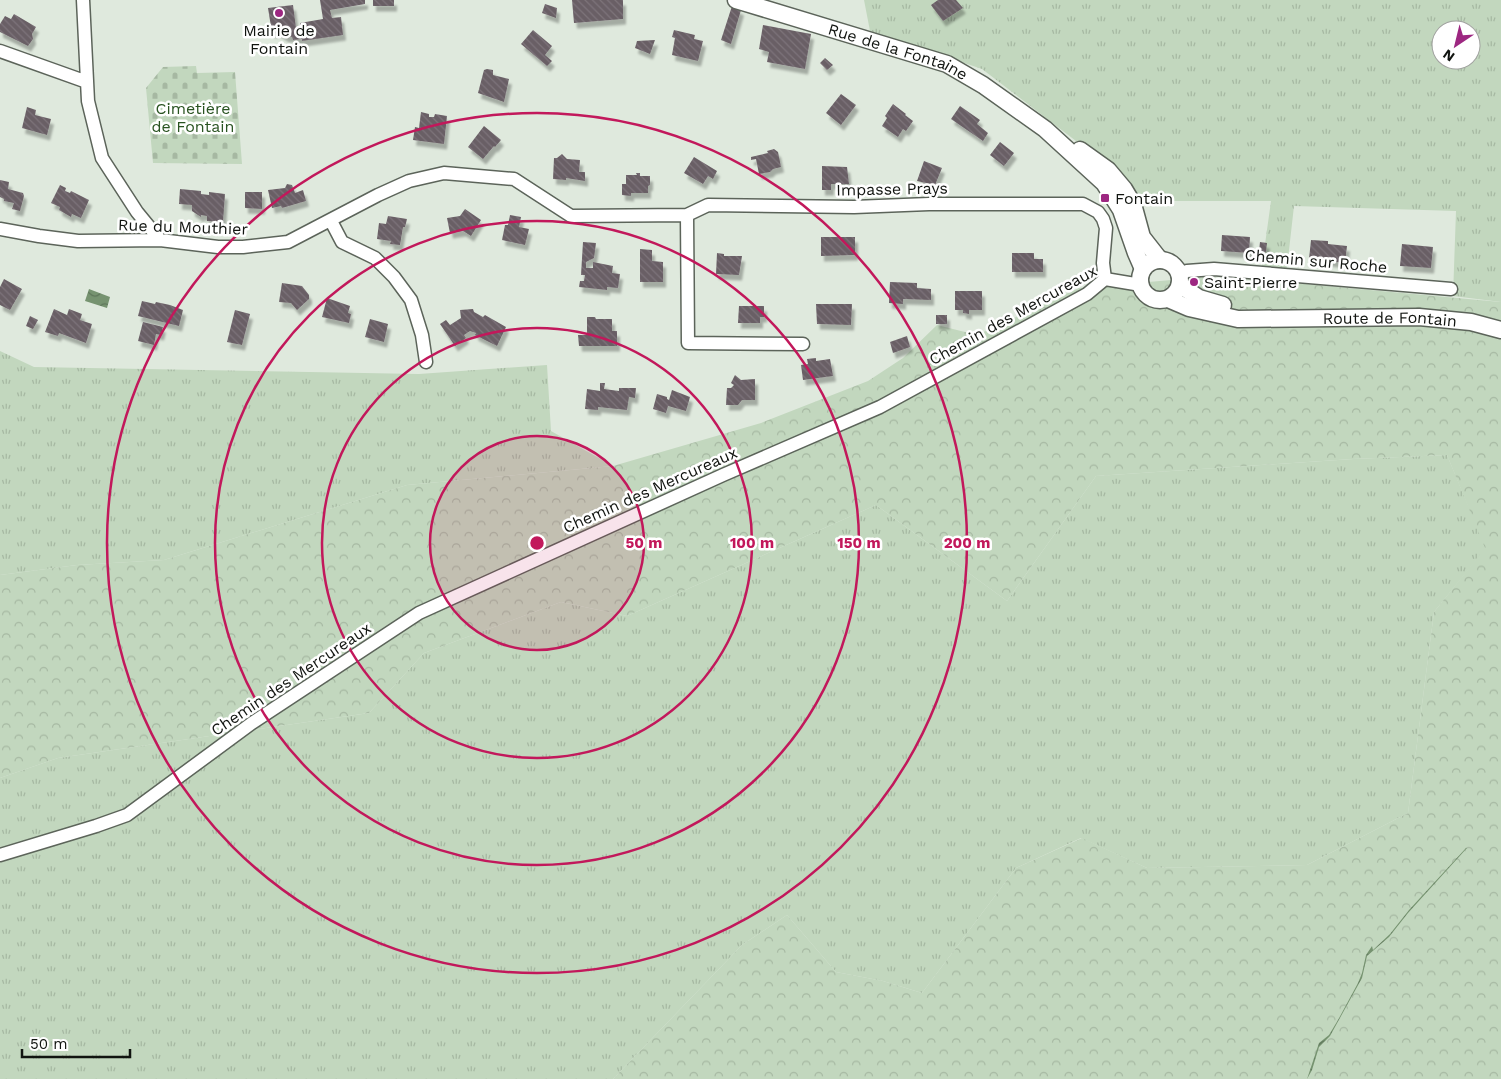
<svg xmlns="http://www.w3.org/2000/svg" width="1501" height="1079" viewBox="0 0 1501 1079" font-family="'Work Sans',sans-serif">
<defs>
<pattern id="grass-tufts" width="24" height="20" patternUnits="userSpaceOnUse" patternTransform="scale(1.25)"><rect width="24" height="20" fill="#c2d7be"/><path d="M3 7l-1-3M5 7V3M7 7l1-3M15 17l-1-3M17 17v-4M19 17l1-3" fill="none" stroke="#a6b8a2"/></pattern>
<pattern id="forest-crowns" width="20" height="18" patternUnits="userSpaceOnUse" patternTransform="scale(1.25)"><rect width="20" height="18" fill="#c2d7be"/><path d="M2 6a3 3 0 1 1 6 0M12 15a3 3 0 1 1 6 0" fill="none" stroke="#a6b8a2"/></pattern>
<pattern id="cemetery-stones" width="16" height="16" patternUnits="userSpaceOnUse" patternTransform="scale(1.25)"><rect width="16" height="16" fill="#c2d7be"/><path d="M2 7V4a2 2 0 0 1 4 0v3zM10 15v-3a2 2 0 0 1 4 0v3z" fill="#a6b8a2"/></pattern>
<pattern id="water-waves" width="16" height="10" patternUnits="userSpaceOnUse" patternTransform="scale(1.25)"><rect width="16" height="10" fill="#769370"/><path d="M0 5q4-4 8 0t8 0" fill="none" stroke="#5f775b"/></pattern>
<pattern id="building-back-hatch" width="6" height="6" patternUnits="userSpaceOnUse" patternTransform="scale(1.25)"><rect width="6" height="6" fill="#695e65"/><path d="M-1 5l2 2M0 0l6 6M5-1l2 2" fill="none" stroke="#7d747a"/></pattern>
<filter id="shadow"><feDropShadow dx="3" dy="5.5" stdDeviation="1" flood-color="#0004"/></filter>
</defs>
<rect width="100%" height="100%" fill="#dfe9dd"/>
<path fill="url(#grass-tufts)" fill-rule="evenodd" d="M864,0H1501V302L1453,296L1456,211L1294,206L1287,268L1262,266L1271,201H1138L1119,171L1076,141L982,69L870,31ZM1441,30H1471V60H1441Z
M0,351L34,367L419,374L547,365L551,431L613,466L407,485L164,560L77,565L0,575Z
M1447,455L1486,548L1434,612L1408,813L1307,865L1147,868L1081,838L1016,868L922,993L883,981L836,972L787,915L742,945L613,1079H0V778L58,758L369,713L424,653L561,602L627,616L876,505L1007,601L1096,476L1353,459Z"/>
<path fill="url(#forest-crowns)" d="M1206,277L1293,283L1501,302V1079H613L742,945L787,915L836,972L883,981L922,993L1016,868L1082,838L1147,868L1307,865L1408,813L1434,612L1485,548L1447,455L1353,459L1096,476L1007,601L876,505L627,616L561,602L424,653L369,713L58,758L0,778V575L77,565L164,560L407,485L613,466L761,423L868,381L903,358L937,325L977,335L1079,288Z"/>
<path fill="url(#cemetery-stones)" d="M196,66L197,73L235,72L242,164L153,163L146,88L163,67Z"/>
<path fill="url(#water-waves)" d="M89,289L110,297L107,308L85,301Z
M1466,848H1467L1408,913L1389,937L1367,956L1362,978L1330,1036L1319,1047L1312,1070L1307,1079L1319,1043L1329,1035L1338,1020L1358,983L1362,973L1366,955L1372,946L1373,950L1390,934L1409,910Z"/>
<path fill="url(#building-back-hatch)" filter="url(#shadow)" d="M320,0H365V4L330,10L332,18L341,17L343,35L302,41V39L293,40L292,37H286L278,32L272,33L268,8L293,5L296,28L294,31L296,33L300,31V23L323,19Z
M373,0H394V6H373Z
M572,0H623V19L574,23Z
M938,0H956L963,8L943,21L931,5Z
M545,4L557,8L556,18L542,13Z
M732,6L741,10L731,44L721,40Z
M14,14L36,27L32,34L33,39L28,46L0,32V24L5,16L11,19Z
M763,25L811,34L805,69L767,62L769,52L759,49Z
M533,30L552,46L545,55L552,61L547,66L521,44Z
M674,30L695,35L694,39L703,41L698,61L672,55L675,38L672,37Z
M655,40L650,54L635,48L637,41Z
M825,58L833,65L827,70L820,63Z
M487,69L493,70V75L509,79L504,102L478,93L484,70Z
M841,94L856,105L841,125L826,113Z
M893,104L906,114L905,115L913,121L906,131L903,129L898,137L882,126L887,118L885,116Z
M960,106L980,120L977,124L988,133L983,141L951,119Z
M27,107L36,110L35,115L51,119L47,135L22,128Z
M421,112L429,114V117H434L435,114L447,116L444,144L413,140L415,127L419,128Z
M484,126L501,140L495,147L494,146L483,159L468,147Z
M1000,142L1014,153L1004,166L990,155Z
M774,149L778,152L781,167L773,169L770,172L759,174L756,159L751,160V157L768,153L767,151Z
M562,154L567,159L580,160L579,172H585V181L566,178V180L553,179L554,158H557Z
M694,157L717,171L713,179L708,176L703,184L684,173Z
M924,161L942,168L935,185L917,181Z
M822,166L847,167L849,184H831V190H822Z
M636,173H640V176H650V185L648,186V193H631V196L622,195V184H626V175H637Z
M0,180L9,182L8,189L23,193L24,196L20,211L12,209L14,203L4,201V199L0,197Z
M287,184L292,185L295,193L303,190L306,201L282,208L281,206L272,208L268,190L285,188Z
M60,185L66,188L65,191L70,193L71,191L89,200L81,218L72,214L71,217L59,210L60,207L51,203Z
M180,189L201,191V194L209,195V192L225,194L223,222L207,221V216L201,215V217L192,211V205L179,204Z
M245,192H262V209L245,208Z
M465,209L481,220L471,236L463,231L450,233L447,218L460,216Z
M510,215L521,217L519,227L529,229L525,245L502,240L505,225H508Z
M388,216L407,219L405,227H403L400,245L390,244L391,241L377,239L379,223L386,224Z
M1222,235L1250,237L1249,253L1221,251Z
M821,237H855V255L821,256Z
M1311,240L1328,241V244L1347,246L1345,263L1309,259Z
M583,242L596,243L594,258L586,262V268H593V262L613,266L612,273L620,274L618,288L607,287V290L579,287L580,281H584L585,275H581Z
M1260,242L1267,243L1266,252L1259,251Z
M1402,244L1433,247L1431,268L1400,266Z
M640,249L652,250V261L663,262V282H640Z
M717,253L724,254V256H742L739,275L716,274Z
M1012,253H1034V259H1043V272H1012Z
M4,279L22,289L10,310L0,305V287Z
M890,282L917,283V288L931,289V300L903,299V304L889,303Z
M282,283L302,286L309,295V299L297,310L291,303L279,302Z
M955,291H982V310H969V314L963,313V310H955Z
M327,298L350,306L348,313L351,314L349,323L322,317Z
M142,301L155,304L156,302L170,305L183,310L179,326L138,316Z
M816,304H852L851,325L817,324Z
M739,306H764V317H760V323H738Z
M54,309L67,315L69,309L82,314L80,320L92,324L86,343L59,333L58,336L45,332Z
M473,309L474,312L483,317L485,315L506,327L497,346L475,335L476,333L470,331L464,335L466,338L455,346L440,324L446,320L450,325L461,318L460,310Z
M235,310L250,314L242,345L227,342Z
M936,315H947V324H936Z
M30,316L38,320L33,329L26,326Z
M587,317H595L596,319H612V331H617V346H579L578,335H587Z
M370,319L388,324L384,342L365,337Z
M143,322L163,327L161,335L156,334L154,345L138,341Z
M907,336L910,347L893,353L890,342Z
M816,358V361L830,359L833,376L803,380L801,365L808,364L807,359Z
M735,375L741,380L755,379V400H742L738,405H726L727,388H731L734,385L731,383Z
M600,383H605L604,389L619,391V388H636L635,398L629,397L627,410L598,407V410L585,409L587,389L600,391Z
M672,390L690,397L686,411L668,406L666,413L653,409L657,394L667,397V399L669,400Z"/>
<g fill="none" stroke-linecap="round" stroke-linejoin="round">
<g stroke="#5c645a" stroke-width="15">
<path id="minor" d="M83,0L88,101L102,158L137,212L160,240
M0,51L87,82
M687,215L688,343L803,344
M331,221L342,242L375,258L394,277L411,300L422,335L426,362
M0,229L39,236L78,241L160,240L218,247H243L288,242L378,195L409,181L444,173L514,179L571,216L687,215L708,205L854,207L929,204H1083L1098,212L1103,219L1106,228L1103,263L1105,279
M1180,275L1187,271L1214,269L1451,289
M1105,279L1141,285
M0,855L96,826L127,815L252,723L419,613L723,475L880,407L1087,294L1105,279"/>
</g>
<g stroke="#5c645a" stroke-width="19">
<g id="tertiary">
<path id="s1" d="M736,0L947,64L983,85L1045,129L1104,183L1121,210L1136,253L1143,269"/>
<path d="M1080,150L1108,170L1124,189L1133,204L1142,237L1160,260"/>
<circle cx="1160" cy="280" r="20"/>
<path d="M1180,285L1199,298L1223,305"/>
<path id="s2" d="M1168,299L1189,308L1238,319L1419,317L1471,322L1501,330"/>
</g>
</g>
<use href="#minor" stroke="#fff" stroke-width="12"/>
<use href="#tertiary" stroke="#fff" stroke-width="16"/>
</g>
<circle cx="537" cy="543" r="107" fill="#c2185b" fill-opacity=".12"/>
<g fill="none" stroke="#c2185b" stroke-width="2.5">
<circle cx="537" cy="543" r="107"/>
<circle cx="537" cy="543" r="215"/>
<circle cx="537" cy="543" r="322"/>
<circle cx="537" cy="543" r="430"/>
</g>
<g fill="#9d2781" stroke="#fff" stroke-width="2">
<circle cx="279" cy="13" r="5"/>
<rect x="1100" y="193" width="10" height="10" rx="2.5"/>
<circle cx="1194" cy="282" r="5"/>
</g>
<g text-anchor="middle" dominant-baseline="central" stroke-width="5" stroke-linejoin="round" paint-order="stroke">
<g font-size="16" fill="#111410" stroke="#fff" text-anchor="start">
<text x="279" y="30" text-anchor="middle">Mairie de<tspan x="279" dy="18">Fontain</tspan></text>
<text x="1115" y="198">Fontain</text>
<text x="1204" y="282">Saint-Pierre</text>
</g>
<g font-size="16" fill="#111410" stroke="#fff">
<text stroke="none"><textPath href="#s1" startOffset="170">Rue de la Fontaine</textPath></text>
<text transform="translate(892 189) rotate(-1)">Impasse Prays</text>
<text transform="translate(183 227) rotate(2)">Rue du Mouthier</text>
<text transform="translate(1316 261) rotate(5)">Chemin sur Roche</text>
<text transform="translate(1013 315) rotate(-29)">Chemin des Mercureaux</text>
<text stroke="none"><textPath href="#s2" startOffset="225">Route de Fontain</textPath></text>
<text transform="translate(650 490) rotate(-24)">Chemin des Mercureaux</text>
<text transform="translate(291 679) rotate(-34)">Chemin des Mercureaux</text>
</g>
<g font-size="16" fill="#2a5422" stroke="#fff">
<text x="193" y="108">Cimetière<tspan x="193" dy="18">de Fontain</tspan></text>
</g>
</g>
<circle cx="537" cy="543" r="8" fill="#c2185b" stroke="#fff" stroke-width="2.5"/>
<g font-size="15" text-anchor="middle" font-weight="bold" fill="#c2185b" stroke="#fff" stroke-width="5" stroke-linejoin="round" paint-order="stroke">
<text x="644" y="548">50 m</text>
<text x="752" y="548">100 m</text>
<text x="859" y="548">150 m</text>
<text x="967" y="548">200 m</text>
</g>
<g transform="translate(1456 45) rotate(215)"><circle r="24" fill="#ffffff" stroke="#a0a19f"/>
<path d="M0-4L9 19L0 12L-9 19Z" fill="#9d2781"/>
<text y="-8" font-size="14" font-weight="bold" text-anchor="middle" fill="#111410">N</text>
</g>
<path d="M22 1049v8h108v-8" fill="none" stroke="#111410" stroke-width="2.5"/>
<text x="30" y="1049" font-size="15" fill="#111410" stroke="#ffffff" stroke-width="4" paint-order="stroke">50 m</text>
</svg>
